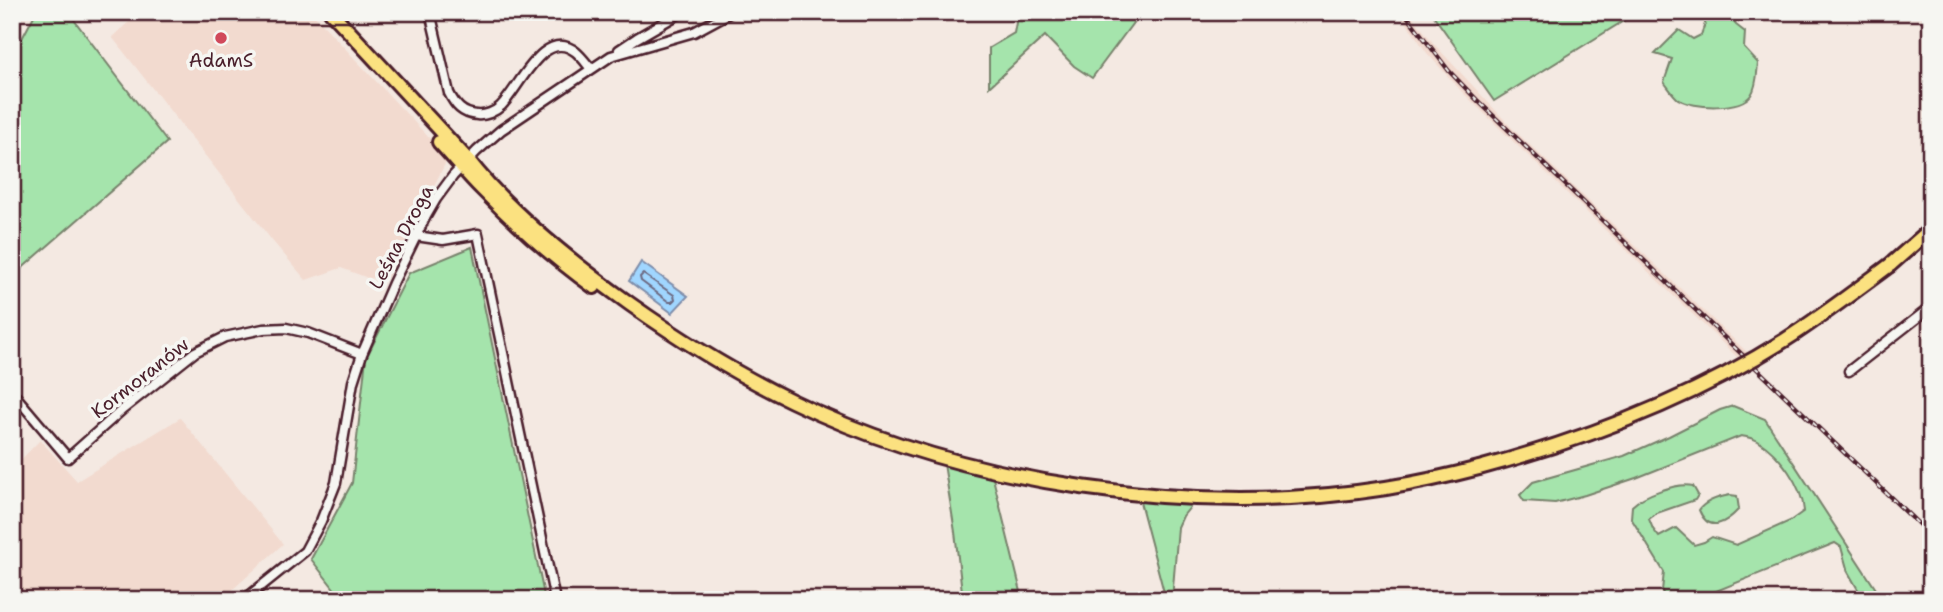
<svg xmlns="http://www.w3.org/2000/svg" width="1943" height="612" viewBox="0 0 1943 612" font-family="'Shantell Sans',sans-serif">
<rect width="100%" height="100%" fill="#f4e9e2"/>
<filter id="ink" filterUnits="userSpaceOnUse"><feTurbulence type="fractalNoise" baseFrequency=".0143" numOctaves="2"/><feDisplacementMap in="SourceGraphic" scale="14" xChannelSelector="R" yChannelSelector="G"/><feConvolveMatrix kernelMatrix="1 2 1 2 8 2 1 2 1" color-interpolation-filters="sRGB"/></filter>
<g filter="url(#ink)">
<path fill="#f2dacf" d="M140,12H311L448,158L387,278H368L341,268L306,280L274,243L112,37Z
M1399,12H1409L1434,44L1512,128L1749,354L1740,360L1462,92L1427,53Z
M180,418L283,544L221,600H12V469L40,440L77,481Z"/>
<path fill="#a5e4ac" stroke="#78826c" stroke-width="2" d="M36,12H68L167,142L12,277V52L16,50Z
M1018,12H1141L1092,78L1074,66L1045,36L989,87V48L1014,33Z
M1431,12H1638L1494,101Z
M1709,12H1731L1736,25L1745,32L1744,48L1758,63C1757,72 1757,87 1751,95C1740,110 1694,109 1678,99C1673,95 1668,87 1664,82L1672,59L1655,54L1679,30L1693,39L1701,35Z
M472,247L545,600H343L311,559L352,483L366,358L409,273Z
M1733,406L1765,419L1883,600H1864L1848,572L1841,547L1835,543L1694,600H1665L1662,591L1664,572L1631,518L1632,506C1643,495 1677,482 1693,486L1698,495L1695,500L1657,513L1649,519L1653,529L1659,537L1676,528L1694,545L1704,542L1712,537L1736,545L1790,521L1804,511C1802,485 1780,455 1758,441C1753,438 1747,437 1741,436L1636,478L1585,495L1555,503L1524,501L1520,495L1533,482L1624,456L1669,436L1720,410Z
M944,464L993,478L1023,600H963L955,532Z
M1730,495L1737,496L1739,509C1726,523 1709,534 1699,510C1705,501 1719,497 1730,495Z
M1139,498L1195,501L1183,516L1178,527L1172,600H1166Z"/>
<path fill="#a0d6ff" stroke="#7e8daa" stroke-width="2" d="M641,262L688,296L672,313L629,281Z"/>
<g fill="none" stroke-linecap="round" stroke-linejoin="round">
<path stroke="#6c6880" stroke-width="2" d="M643,274L674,295L675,299L672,302H669L641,281L640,277Z"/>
<g stroke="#4a1f2b" stroke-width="13">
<path id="minor" d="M430,12L449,93C455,105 462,114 477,115C485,116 495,112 501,106C519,89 544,26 576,52C582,57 586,63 591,69
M619,50L637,38L682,12
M416,236L443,240L478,234L555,600
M1849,371L1931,307
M12,392L68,458L123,409L195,352L225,337L263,329L286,328L308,333L362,354
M244,600L305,551L321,521L336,483L353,382L362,354L393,283L425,218L436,199L453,176L477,151L501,130L611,56L694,32L731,12"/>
</g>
<g stroke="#4a1f2b" stroke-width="18">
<path id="primary" d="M331,12L468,160C510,214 574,264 630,304C681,340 736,374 792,401C965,485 1197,518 1386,488C1417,483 1448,476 1479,468
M439,142C454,158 468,175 483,190C517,225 554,258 594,287
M1890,265L1931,229"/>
</g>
<use href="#minor" stroke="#f6f6f2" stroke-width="8"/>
<use href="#primary" stroke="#fbe180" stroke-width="12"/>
<g stroke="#4a1f2b" stroke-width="4.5">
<path id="rail" d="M1404,12L1449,71L1477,100L1931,536"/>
</g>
<use href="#rail" stroke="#f6f6f2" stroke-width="2" stroke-dasharray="5" stroke-linecap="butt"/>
<g stroke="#4a1f2b" stroke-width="18" stroke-linecap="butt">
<path id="primary-bridge" d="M1479,468C1587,439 1690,400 1785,340C1821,317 1855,291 1890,265"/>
</g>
<use href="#primary-bridge" stroke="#fbe180" stroke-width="12"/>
</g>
</g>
<circle fill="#d1495b" stroke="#f6f6f2" stroke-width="2.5" cx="221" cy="38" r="7"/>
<g text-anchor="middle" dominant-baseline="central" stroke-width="7" stroke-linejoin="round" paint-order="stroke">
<g font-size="19" fill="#4a1f2b" stroke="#f6f6f2">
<text x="221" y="60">AdamS</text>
</g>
<g font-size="19" fill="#4a1f2b" stroke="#f6f6f2">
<text transform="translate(401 237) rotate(-62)">Leśna Droga</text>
<text transform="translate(140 378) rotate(-38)">Kormoranów</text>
</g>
</g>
<rect width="1943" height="612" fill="none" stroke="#f6f6f2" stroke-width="42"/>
<rect x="21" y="21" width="1901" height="570" fill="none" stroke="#4a1f2b" stroke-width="2.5" filter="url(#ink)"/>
</svg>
